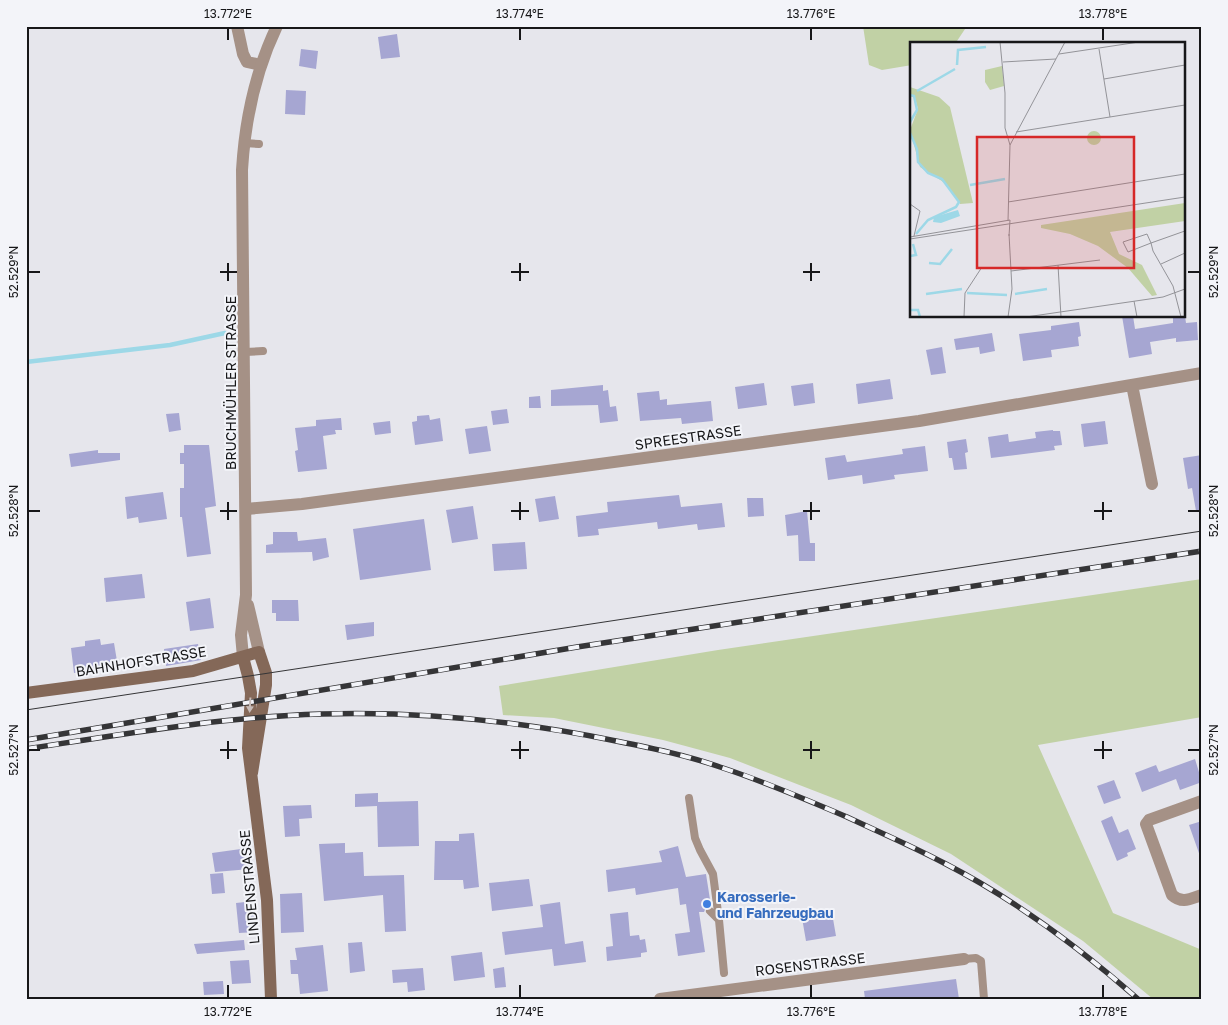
<svg xmlns="http://www.w3.org/2000/svg" width="1228" height="1025" viewBox="0 0 1228 1025" font-family="'Golos Text',sans-serif">
<rect width="100%" height="100%" fill="#e6e6ec"/>
<path fill="#c1d1a5" d="M863,26H967L955,44H912V65L882,70L869,65Z
M1202,579V717L1038,745L1113,913L1202,950V999H1153L1083,941L951,854L851,805L730,758L663,740L554,718L503,715L499,686L718,650Z"/>
<g fill="none" stroke-linecap="round" stroke-linejoin="round">
<path stroke="#9dd8e7" stroke-width="4.5" d="M26,362L170,345L225,333"/>
</g>
<path fill="#a6a6d2" d="M397,34L400,57L381,59L378,37Z
M301,49L318,51L316,69L299,66Z
M286,90L306,91L305,115L285,114Z
M1122,316H1133L1135,329L1173,323V316H1185L1186,323L1197,322L1198,340L1176,342V338L1150,342L1152,354L1129,358Z
M1079,322L1081,336L1078,337L1079,346L1051,350L1052,357L1023,361L1019,334L1051,330V326Z
M992,333L995,351L980,354L979,347L956,350L954,339Z
M942,347L946,373L931,375L926,350Z
M890,379L893,399L858,404L856,384Z
M764,383L767,405L738,409L735,387Z
M813,383L815,403L794,406L791,386Z
M603,385V391L608,390L610,407L616,406L618,421L600,423L598,405L551,406V390Z
M659,391L660,400L667,399V405L711,401L713,421L682,424L681,418L640,421L637,393Z
M540,396L541,408H529V397Z
M507,409L509,423L493,425L491,411Z
M179,413L181,430L169,432L166,414Z
M429,415L430,420L440,418L443,441L415,445L412,422L417,421V416Z
M341,418L342,430H335L336,434L323,436L327,469L298,472L295,451L298,450L295,428L316,426V420Z
M390,421L391,433L375,435L373,423Z
M1105,421L1108,444L1084,447L1081,424Z
M487,426L491,451L469,454L465,429Z
M1053,430V431H1060L1062,445L1054,446L1055,450L991,458L988,437L1008,434L1009,442L1036,438L1035,432Z
M966,439L968,452L965,453L967,469L954,470L952,458H949L947,442Z
M184,445H209L216,506L205,508L211,554L187,557L182,517H180V488H184V464H180V453H184Z
M925,446L928,471L894,475L895,479L863,484L862,475L828,480L825,458L845,455L847,462L903,454L902,449Z
M98,450V453H120V460L71,467L69,454Z
M1202,455V510L1196,511L1192,488L1188,489L1183,458Z
M163,492L167,519L139,523L138,517L127,519L125,497Z
M679,495L681,507L722,503L725,527L698,530L697,524L658,529L657,522L598,529L599,535L578,537L576,516L608,512L607,502Z
M555,496L559,519L539,522L535,499Z
M747,498H763L764,516L748,517Z
M473,506L478,539L452,543L446,510Z
M807,511L810,543H815V561H799L798,535L787,536L785,515Z
M424,519L431,570L360,580L353,529Z
M273,532H297L298,541L326,538L329,557L313,561L312,552L266,553V545L273,544Z
M525,542L527,569L494,571L492,544Z
M142,574L145,598L106,602L104,578Z
M210,598L214,628L190,631L186,602Z
M272,600H298L299,621H276V613H272Z
M374,622V636L347,640L345,625Z
M100,639L101,645L114,643L118,667L74,673L71,648L85,646V641Z
M198,644L201,660L166,666L164,649Z
M1195,759L1202,782L1180,790L1176,779L1142,792L1135,773L1156,765L1159,772Z
M1114,780L1121,798L1104,804L1097,786Z
M378,793V802L418,801L419,846L378,847L377,806L355,807V794Z
M311,805L312,818L299,819L300,836L285,837L283,806Z
M1112,816L1119,833L1128,829L1136,849L1127,853L1128,856L1117,861L1101,821Z
M1202,821V855L1200,856L1189,825Z
M474,833L479,887L464,889L463,880H434L435,841H459V834Z
M345,843V853L363,852L364,876L404,875L406,931L385,932L383,895L324,901L319,844Z
M678,846L686,877L706,874L711,906L706,907L704,912H699L705,952L678,956L675,934L690,932L686,904L680,905L678,888L636,895L635,888L608,892L606,870L662,862L659,851Z
M248,848L250,869L215,872L212,853Z
M223,873L225,893L212,894L210,874Z
M529,879L533,906L492,911L489,883Z
M302,893L304,932L281,933L280,894Z
M254,901L256,932L239,933L236,903Z
M560,902L565,944L583,941L586,962L554,966L552,949L505,955L502,932L543,927L540,905Z
M628,912L630,936L639,935L640,940L645,939L647,952L641,953V957L607,961L606,947L613,946L610,914Z
M832,913L836,936L806,941L802,918Z
M244,940L245,950L197,954L194,944Z
M362,942L365,971L350,973L348,943Z
M323,945L328,991L300,994L298,974H291L290,960H297L295,948Z
M482,952L485,977L454,981L451,956Z
M249,960L251,983L232,984L230,961Z
M504,967L506,987L495,988L493,969Z
M423,968L425,990L408,992L407,982L393,983L392,970Z
M956,979L959,999H865L864,991Z
M223,981L224,994L204,995L203,982Z"/>
<g fill="none" stroke-linecap="round" stroke-linejoin="round">
<path stroke="#a59186" stroke-width="8" d="M244,143L259,144
M245,352L263,351
M689,798L695,838L700,850L713,874L719,920
M710,911L719,920L724,973
M964,959L976,958L981,961L984,999"/>
<path stroke="#a59186" stroke-width="12" d="M237,26L243,54L247,62L261,65
M1132,385L1152,484
M246,509L302,504L919,421L1202,373
M1202,801L1149,820L1146,824L1172,895C1182,904 1190,899 1202,895
M660,999L964,959"/>
<path stroke="#a59186" stroke-width="12" d="M248,605L259,652
M243,657L241,635L246,595L242,170C245,120 255,72 277,26"/>
<path stroke="#846858" stroke-width="12" d="M243,657L248,676L251,693L248,748L267,900L271,999
M26,693L193,671L259,652L266,673V685L252,773"/>
<path stroke="#353537" stroke-width="1" d="M26,710L1202,531"/>
<g stroke="#353537" stroke-width="5.5">
<path id="rail" d="M26,740L577,647L1202,551
M26,749C124,734 222,717 321,714C420,711 519,721 616,741C651,748 686,755 720,767C763,781 805,799 847,817C879,832 912,846 944,863C1012,898 1080,948 1138,999"/>
</g>
<use href="#rail" stroke="#f3f4f9" stroke-width="4" stroke-dasharray="11" stroke-linecap="butt"/>
</g>
<defs><path id="oneway-solid" d="M-6-.8H1V-3.2L6.5 0L1 3.2V.8H-6Z" transform="scale(1.25)"/></defs>
<use fill="#c7bcb9" href="#oneway-solid" transform="translate(250 705) rotate(93)"/>
<path fill="none" stroke="#171719" stroke-width="2" d="M228,28V40M520,28V40M811,28V40M1103,28V40M228,263V281M520,263V281M811,263V281M28,272H40M220,272H237M511,272H529M803,272H820M1188,272H1200M228,502V520M520,502V520M811,502V520M1103,502V520M28,511H40M220,511H237M511,511H529M803,511H820M1094,511H1112M1188,511H1200M228,741V759M520,741V759M811,741V759M1103,741V759M28,750H40M220,750H237M511,750H529M803,750H820M1094,750H1112M1188,750H1200M228,985V998M520,985V998M811,985V998M1103,985V998"/>
<circle fill="#3f7fe0" stroke="#f3f4f9" stroke-width="2" cx="707" cy="904" r="5"/>
<g text-anchor="middle" dominant-baseline="central" stroke-width="4" stroke-linejoin="round" paint-order="stroke">
<g font-size="14" fill="#171719" stroke="#f3f4f9">
<text transform="translate(230 383) rotate(-90)">BRUCHMÜHLER STRASSE</text>
<text transform="translate(688 437) rotate(-8)">SPREESTRASSE</text>
<text transform="translate(141 661) rotate(-9)">BAHNHOFSTRASSE</text>
<text transform="translate(249 887) rotate(-95)">LINDENSTRASSE</text>
<text transform="translate(810 964) rotate(-7)">ROSENSTRASSE</text>
</g>
<g font-size="14" font-weight="bold" fill="#366cbe" stroke="#f3f4f9" text-anchor="start">
<text x="717" y="896">Karosserie-<tspan x="717" dy="16">und Fahrzeugbau</tspan></text>
</g>
</g>
<g transform="translate(910 42)">
<rect width="275" height="275" fill="#e6e6ec"/>
<path d="M92,24L94,44L80,48L75,40V28ZM0,45L29,55L40,65L63,161L50,162L35,141L10,125L0,88L8,67L5,56L0,54ZM177 96a7 7 0 1 1 14 0a7 7 0 1 1-14 0ZM275,161V179L200,190L209,212L232,223L247,253L242,254L218,226L188,204L160,192L131,186V183Z" fill="#c1d1a5"/>
<path d="M48,168L50,174L31,181L23,180L24,175Z" fill="#9dd8e7"/>
<path fill="none" stroke="#9dd8e7" stroke-width="2.5" d="M47,23L48,8L76,5M7,49L45,27M0,53L4,54L7,68L0,80M0,91L7,107L8,120L18,131L32,137L49,160L46,165L18,178L6,192M60,143L95,137M0,214L6,213L3,202M19,221L30,222L42,207M57,251L97,253M16,252L52,247M105,252L137,247M0,268H8L10,275"/>
<path fill="none" stroke="#939398" stroke-width="1" d="M90,0L95,51V86L100,103M189,7L200,75M149,12L229,0M93,20L146,17M194,37L275,23M106,90L275,63M98,160L275,132M0,162L10,169L4,194M98,179L100,103L155,0M0,195L100,178L99,194M0,197L275,155M251,222L275,211M148,223L151,275M101,229L190,218M224,259L227,275M54,275L55,251L72,225M98,275L102,247L99,192M116,275L253,255L275,247M271,275L263,244L243,209L241,201L237,192L213,200L218,210L241,201L272,190L275,189"/>
<path fill="#d62828" fill-opacity="0.15" stroke="#d62828" stroke-width="2.5" d="M67,95H224V226H67Z"/>
<rect width="275" height="275" fill="none" stroke="#171719" stroke-width="2.5"/>
</g>
<rect width="1228" height="1025" fill="none" stroke="#f3f4f9" stroke-width="55"/>
<rect x="28" y="28" width="1172" height="970" fill="none" stroke="#171719" stroke-width="2"/>
<g font-size="12" text-anchor="middle" fill="#171719">
<text x="228" y="18">13.772°E</text>
<text x="520" y="18">13.774°E</text>
<text x="811" y="18">13.776°E</text>
<text x="1103" y="18">13.778°E</text>
<text transform="translate(14 272) rotate(-90)" y="4">52.529°N</text>
<text transform="translate(1214 272) rotate(-90)" y="4">52.529°N</text>
<text transform="translate(14 511) rotate(-90)" y="4">52.528°N</text>
<text transform="translate(1214 511) rotate(-90)" y="4">52.528°N</text>
<text transform="translate(14 750) rotate(-90)" y="4">52.527°N</text>
<text transform="translate(1214 750) rotate(-90)" y="4">52.527°N</text>
<text x="228" y="1016">13.772°E</text>
<text x="520" y="1016">13.774°E</text>
<text x="811" y="1016">13.776°E</text>
<text x="1103" y="1016">13.778°E</text>
</g>
</svg>
